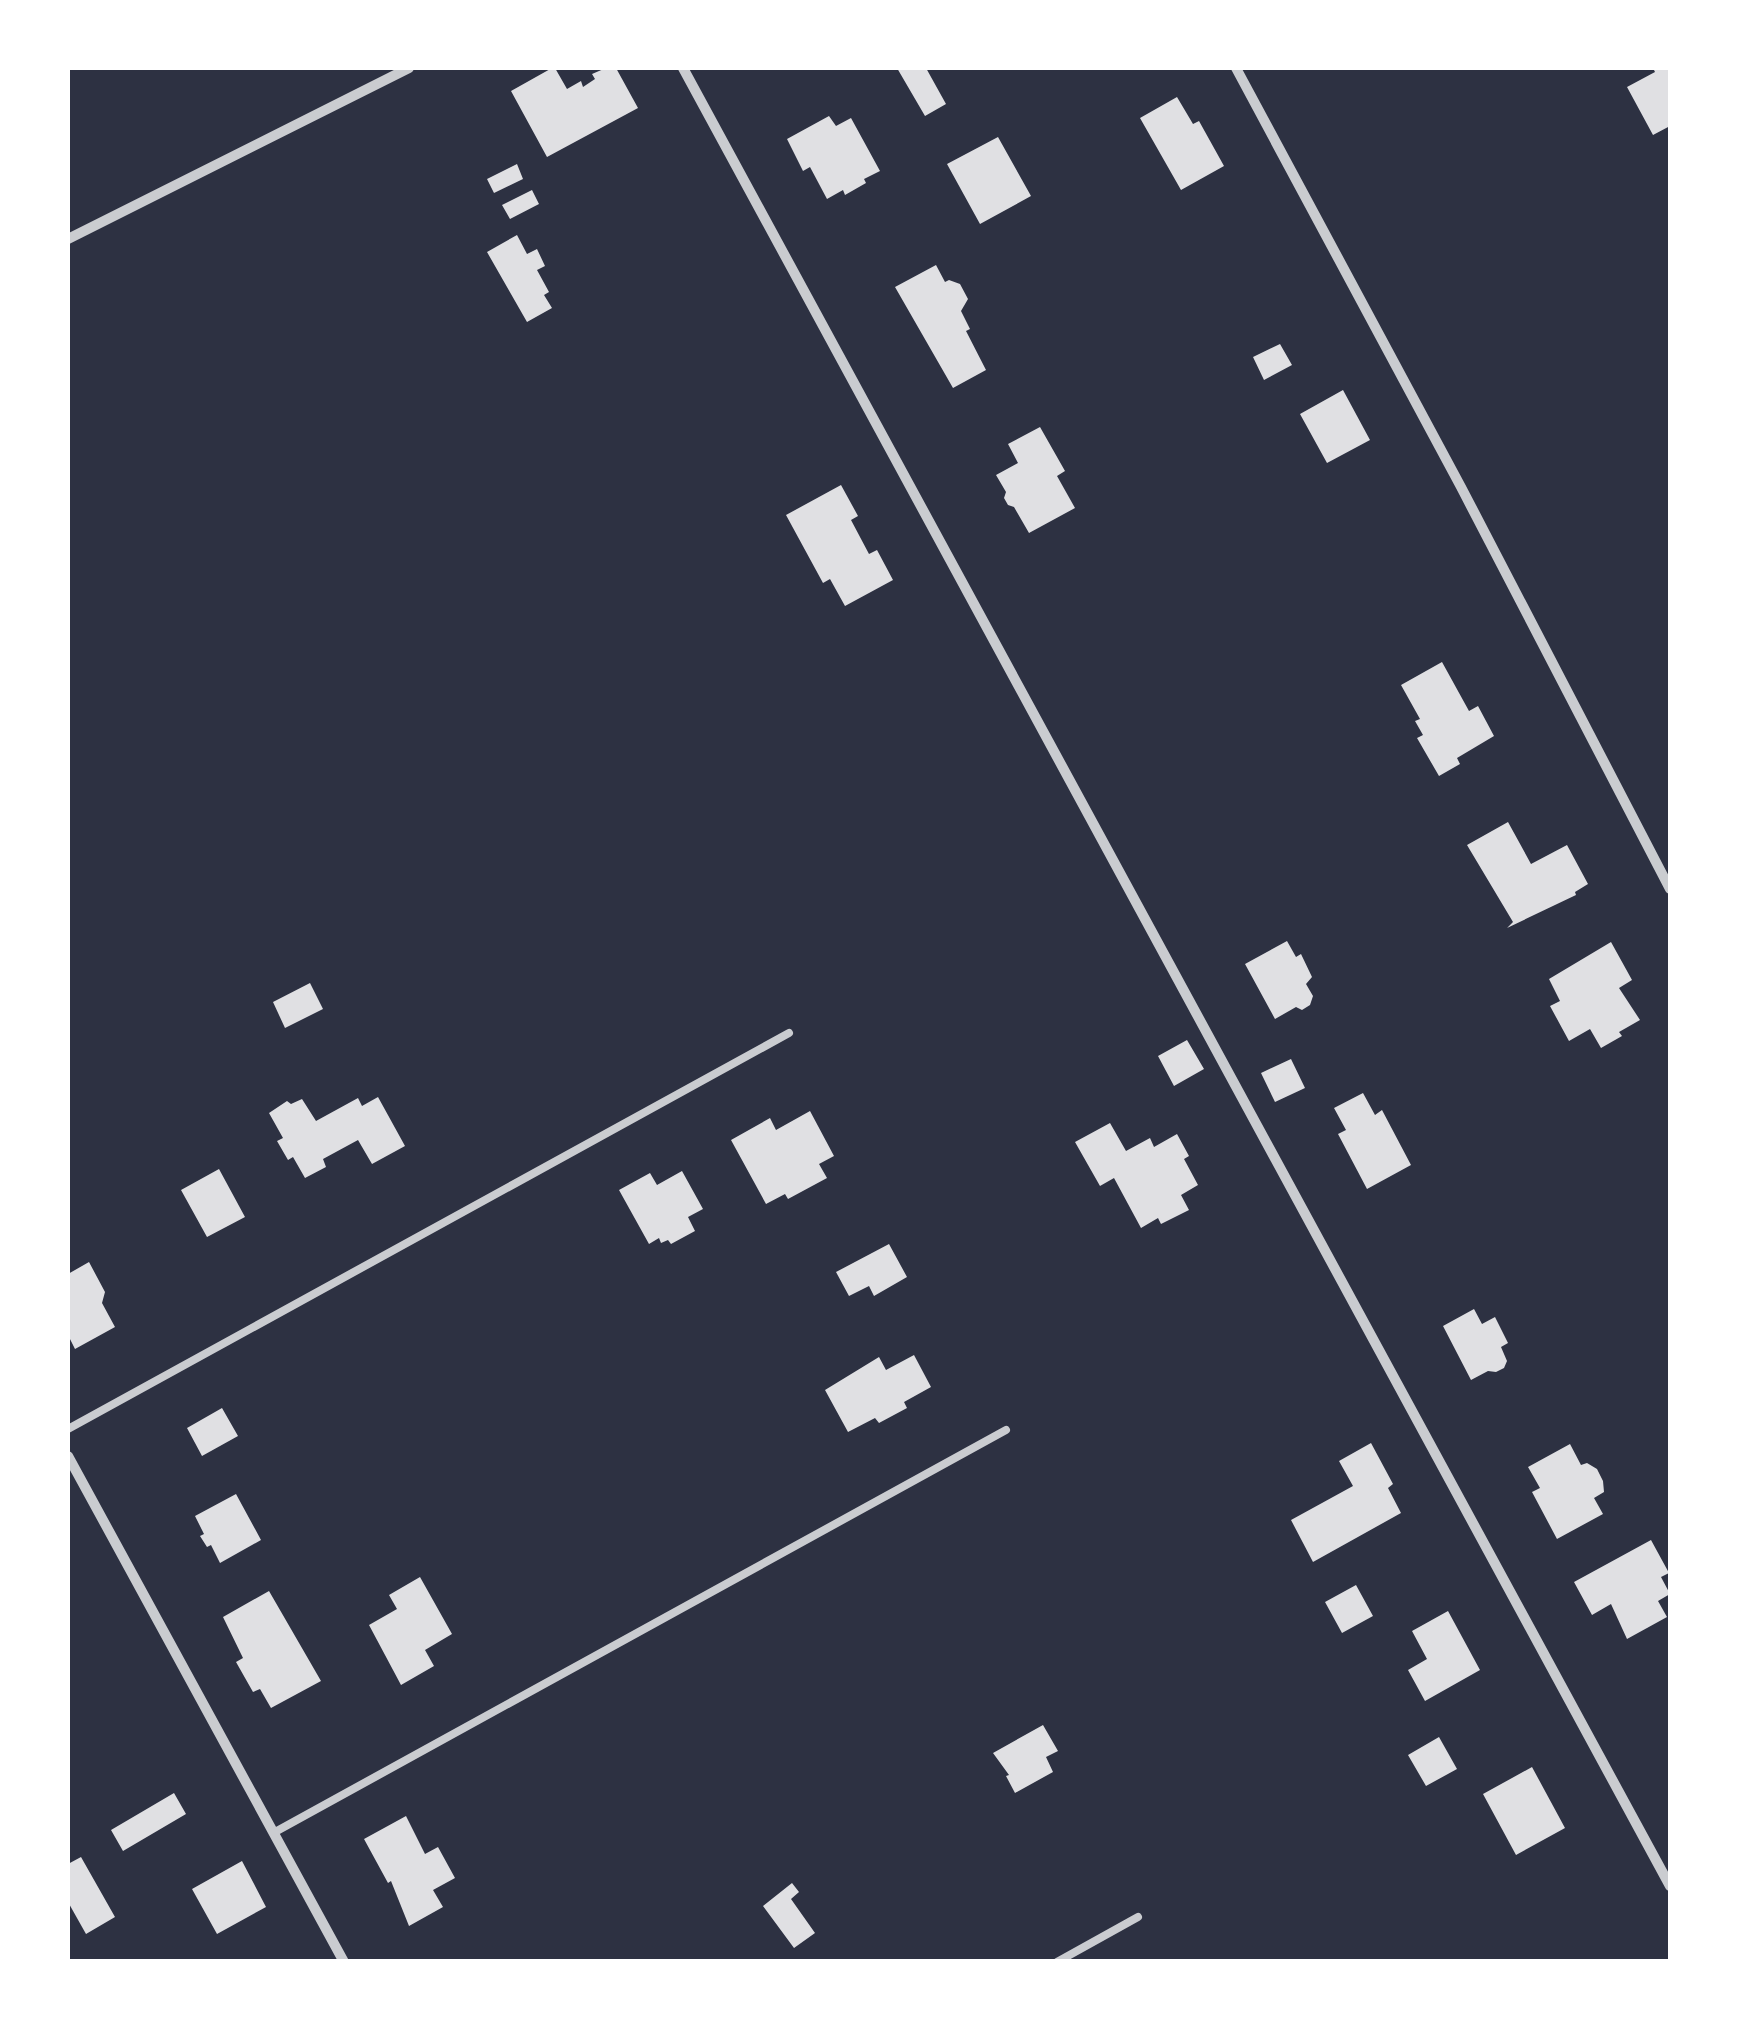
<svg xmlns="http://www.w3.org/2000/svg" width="1738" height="2029" viewBox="0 0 1738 2029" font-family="'Public Sans',sans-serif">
<rect width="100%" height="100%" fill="#2d3142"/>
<path fill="#e0e0e3" d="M552,68H555L567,89L581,81L583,87L595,79L592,74L606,68H616L638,108L547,157L511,91Z
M897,68H926L946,104L925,116Z
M1653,68H1670V126L1653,135L1627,87L1655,72Z
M1177,97L1193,124L1199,121L1224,166L1181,190L1140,118Z
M829,116L836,126L851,118L880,171L864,179L866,183L845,195L843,190L827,199L810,167L803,171L787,139Z
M998,137L1031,196L980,224L947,164Z
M517,164L523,179L494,193L487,179Z
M532,190L539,204L510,219L502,205Z
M517,235L527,254L537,249L545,266L537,270L549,292L544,295L552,308L527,322L487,252Z
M936,265L945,282L949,280L960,284L968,299L961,311L970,329L966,331L986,370L953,388L895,287Z
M1280,344L1292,365L1264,380L1253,357Z
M1343,390L1370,440L1327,463L1300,414Z
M1040,427L1065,471L1057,476L1075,508L1029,533L1014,507L1008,505L1004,498L1006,492L996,475L1018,463L1008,444Z
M841,485L858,516L851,520L869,554L877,550L893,580L845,606L830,579L823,583L786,515Z
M1442,662L1469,711L1478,706L1494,736L1457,758L1460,764L1439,776L1417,738L1423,735L1415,721L1420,719L1401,685Z
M1508,822L1531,864L1567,845L1588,884L1575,892L1576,895L1507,928L1513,922L1467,845Z
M1287,941L1296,957L1301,954L1312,977L1306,984L1313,996L1310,1005L1302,1010L1296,1007L1275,1019L1245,964Z
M1611,942L1632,980L1619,988L1640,1020L1619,1032L1622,1036L1601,1048L1590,1029L1569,1041L1550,1006L1560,1001L1549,979Z
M310,983L323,1009L285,1028L273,1002Z
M1187,1040L1204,1069L1174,1086L1158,1056Z
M1291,1059L1305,1088L1275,1102L1261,1073Z
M1363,1093L1375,1115L1382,1110L1411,1165L1367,1189L1338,1134L1346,1130L1334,1108Z
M378,1097L405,1146L372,1164L358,1140L323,1159L326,1167L305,1178L293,1157L288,1160L277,1141L283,1138L269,1113L287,1101L291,1104L302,1099L316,1121L358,1098L362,1106Z
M810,1111L834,1156L819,1164L827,1178L788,1199L785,1194L766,1204L731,1140L770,1118L776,1130Z
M1110,1123L1126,1151L1150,1138L1154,1147L1177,1134L1189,1156L1184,1159L1198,1185L1181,1195L1189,1210L1161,1224L1158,1218L1141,1228L1114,1178L1100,1186L1075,1142Z
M219,1169L245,1217L207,1237L181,1190Z
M682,1171L703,1209L688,1217L695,1231L671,1244L668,1240L661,1243L659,1238L649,1244L619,1190L650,1173L657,1185Z
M889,1244L907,1277L874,1296L869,1286L849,1296L836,1272Z
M89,1262L105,1292L102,1303L115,1327L75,1349L68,1335V1274Z
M1474,1309L1482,1324L1495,1317L1508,1343L1501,1347L1507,1361L1504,1368L1496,1372L1488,1371L1471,1380L1443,1326Z
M914,1355L931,1387L904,1402L907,1408L879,1423L875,1418L848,1432L825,1390L879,1357L886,1370Z
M222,1408L238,1436L202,1456L187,1428Z
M1371,1443L1393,1484L1388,1488L1401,1513L1313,1562L1291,1520L1353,1486L1339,1461Z
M1570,1444L1581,1465L1587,1463L1597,1469L1603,1481L1604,1492L1594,1498L1603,1514L1557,1539L1532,1492L1540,1488L1528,1467Z
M236,1494L261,1540L220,1563L211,1545L207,1547L200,1536L204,1534L195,1516Z
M1651,1540L1669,1573L1661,1577L1670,1594L1658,1601L1667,1617L1627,1639L1611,1604L1592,1615L1574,1582Z
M420,1577L452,1634L425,1650L434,1666L401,1685L369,1625L397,1609L389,1595Z
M1356,1585L1373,1616L1342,1633L1325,1602Z
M269,1591L321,1681L271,1708L260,1689L253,1692L236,1662L243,1658L223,1617Z
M1448,1611L1480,1670L1425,1701L1408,1670L1427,1659L1412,1631Z
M1043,1725L1058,1751L1046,1757L1053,1772L1015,1793L1006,1776L1009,1775L993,1753Z
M1439,1737L1457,1769L1426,1786L1408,1755Z
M1532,1767L1565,1828L1516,1855L1483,1794Z
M174,1793L186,1814L123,1851L111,1830Z
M406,1816L425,1854L438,1847L455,1878L433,1890L443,1907L409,1926L391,1881L388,1883L364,1839Z
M81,1857L115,1917L86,1934L68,1902V1864Z
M242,1861L266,1907L217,1934L192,1889Z
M792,1883L799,1892L791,1899L815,1933L794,1948L763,1906Z"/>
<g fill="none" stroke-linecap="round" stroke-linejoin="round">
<path stroke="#caccd0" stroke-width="8" d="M68,1429L789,1033
M275,1832L1006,1430
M1057,1962L1138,1917"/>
<path stroke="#caccd0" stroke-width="10" d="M683,68L1670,1886
M1236,68L1461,487L1670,889
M68,239L409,68
M68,1456L344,1962"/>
</g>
<rect width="1738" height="2029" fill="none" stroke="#ffffff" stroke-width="140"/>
</svg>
